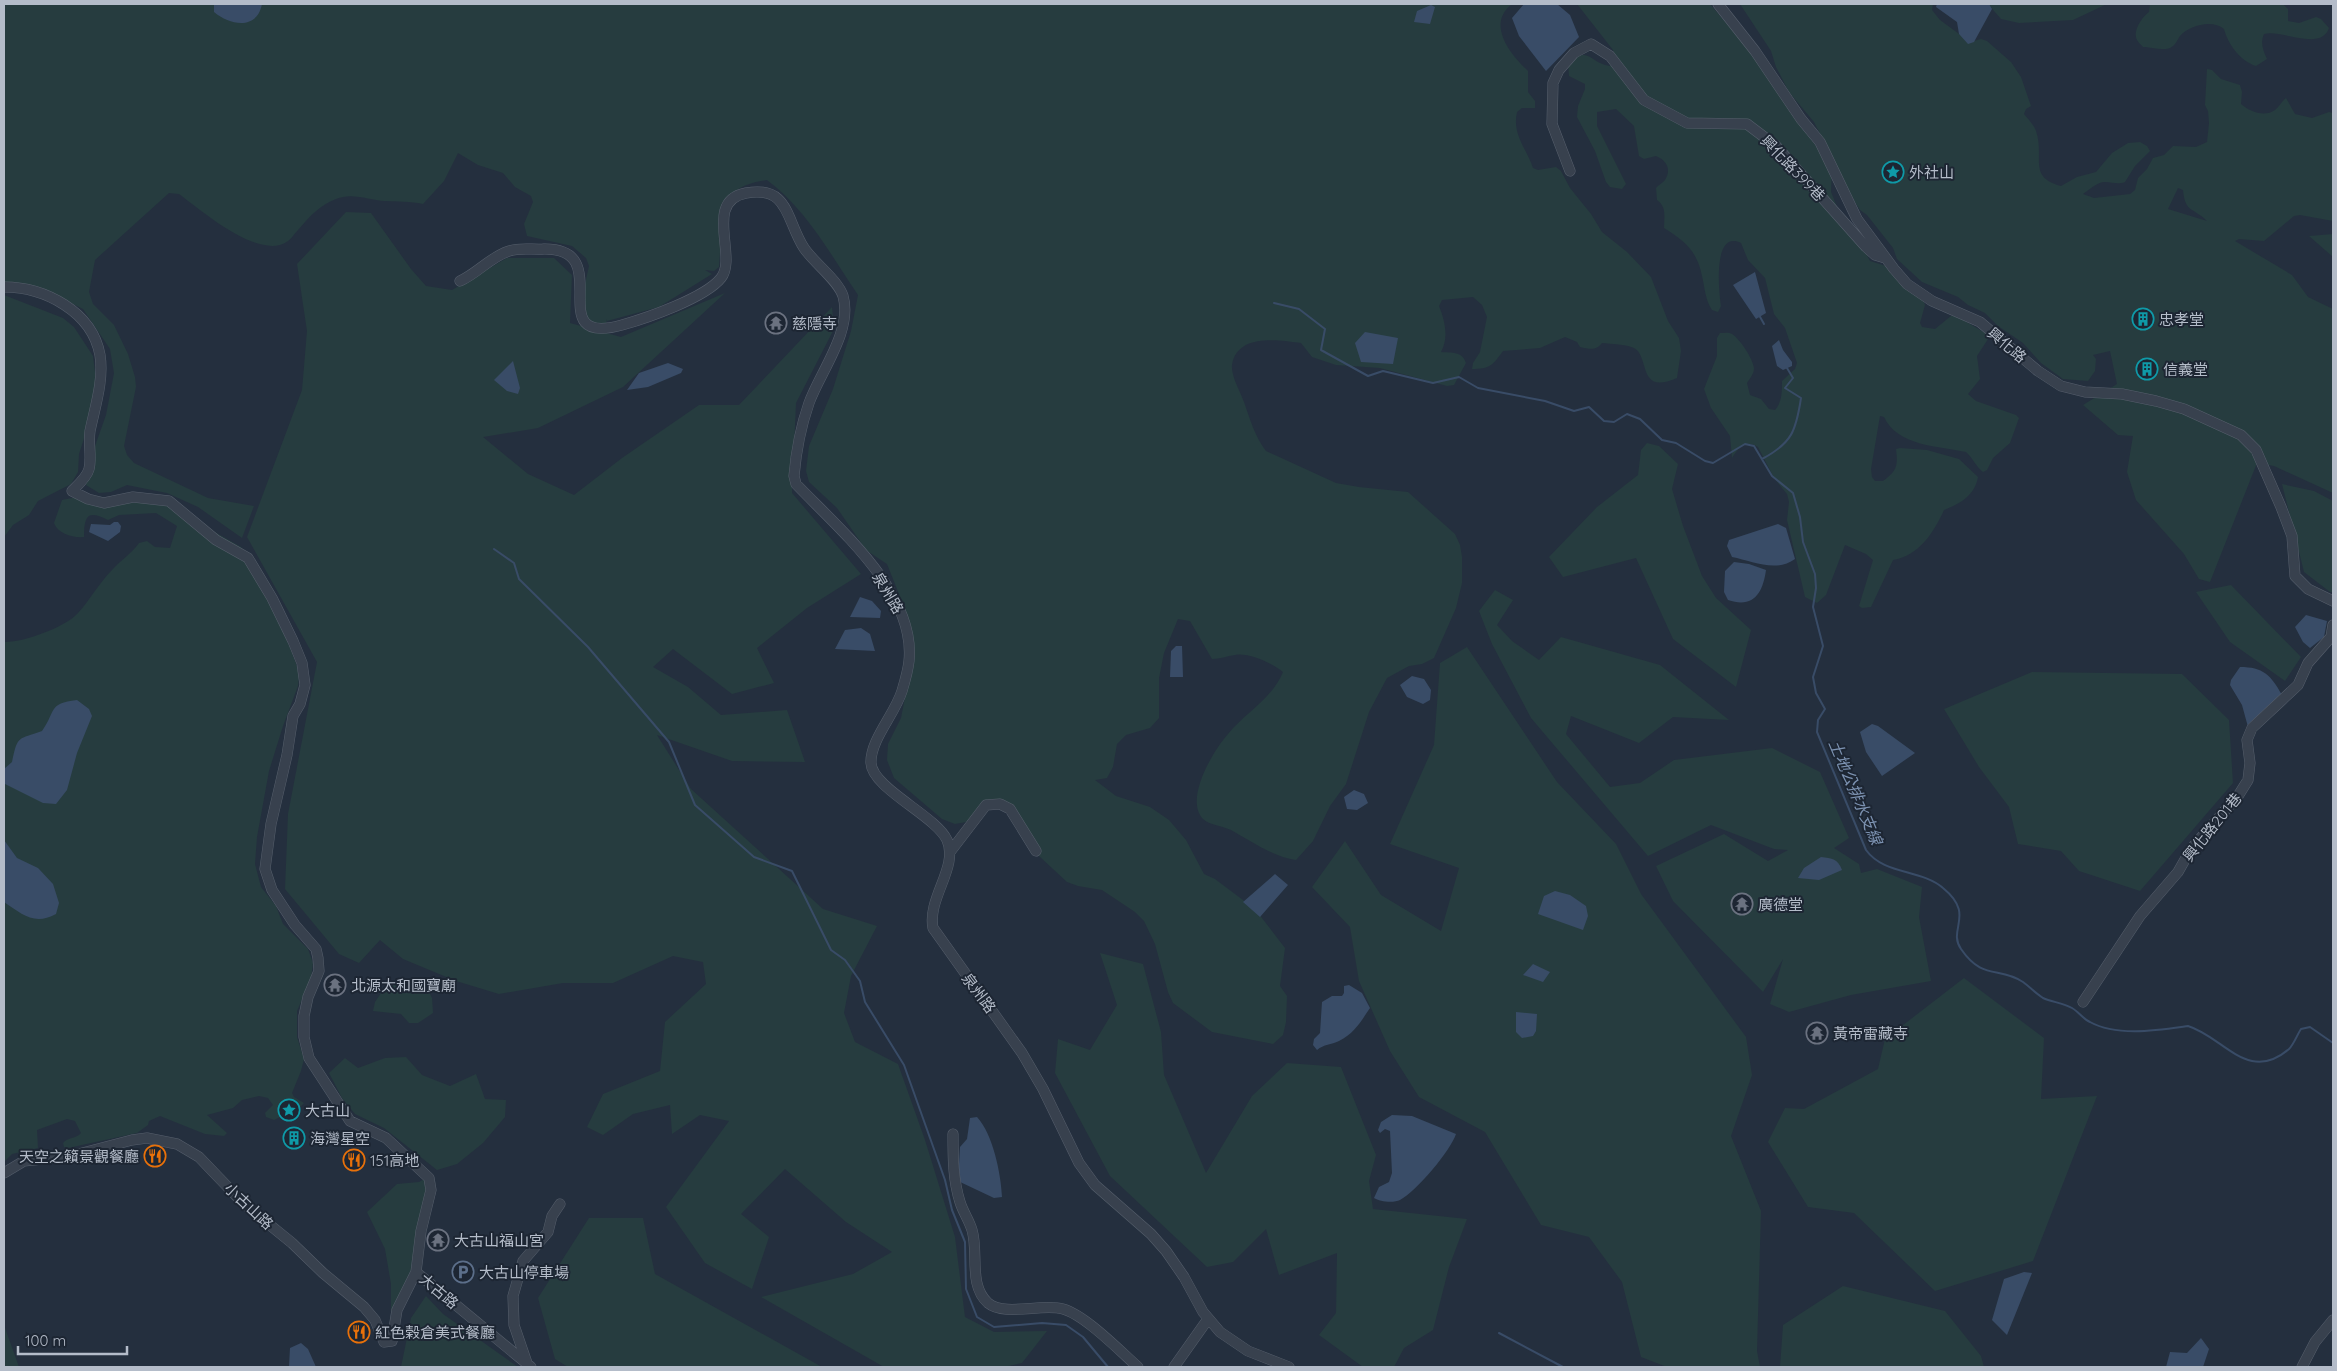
<svg xmlns="http://www.w3.org/2000/svg" width="2337" height="1371" viewBox="0 0 2337 1371" font-family="Quicksand,'Noto Sans TC',sans-serif">
<rect width="100%" height="100%" fill="#242f3e"/>
<path fill="#263c3f" fill-rule="evenodd" d="M4,4H1512C1486,24 1510,54 1528,71V92L1535,101V108H1522L1517,112C1512,135 1526,147 1533,168L1538,170L1556,167L1561,171L1570,188L1591,214L1602,232L1627,252L1651,277L1668,321L1679,338L1681,351L1677,378C1637,396 1650,356 1634,348C1626,344 1611,344 1602,343C1596,351 1590,349 1580,347L1577,342L1565,337L1540,348L1503,351C1493,365 1490,369 1472,369L1473,363L1480,352L1487,317L1482,305L1473,297L1442,300L1439,306C1445,321 1449,337 1441,352C1452,353 1462,351 1466,363L1454,385L1447,386L1380,368L1336,365L1312,357L1301,343C1279,340 1237,333 1232,365C1231,376 1240,391 1244,402C1250,419 1255,437 1266,451L1336,483L1359,487L1408,492L1455,534L1460,545L1462,557V583L1456,608L1434,658L1422,664L1409,666L1387,678L1369,712L1346,784L1330,806L1313,841L1296,860C1273,857 1251,841 1231,830C1223,826 1209,825 1203,819C1184,799 1213,751 1228,734C1246,712 1272,699 1283,672C1274,664 1248,652 1235,655C1227,656 1220,659 1212,659L1190,621L1178,619L1164,653L1159,678V718L1150,728L1126,735L1117,744L1113,767L1107,778L1095,780L1116,796L1150,807L1169,820L1186,840L1204,874L1215,879L1255,909L1285,948L1280,986L1287,996L1286,1022L1283,1035L1273,1044L1212,1032L1173,1003L1168,992L1155,944L1144,921L1135,912L1102,890L1078,886L1067,882L1039,856L1018,814L996,803L966,822L955,824L942,819L894,778L887,760L888,744L901,718L908,682L901,599L887,564L866,550L837,508L809,482L806,471L809,446L833,389L851,331L858,295C830,254 807,210 767,180C755,182 738,185 732,196C724,211 720,249 719,267L714,271L705,270L712,274L659,307L607,321V319L606,324L590,322L583,316V293L589,266L586,258L572,246L527,236L524,224L533,202L531,196L515,187L503,173L478,165L458,153L444,181L423,204C409,201 399,202 385,201C369,200 352,192 336,199C320,205 310,216 298,230C295,233 292,238 288,241C260,262 201,210 179,194L169,193L95,260L89,292L93,304L114,325L128,354L135,377L136,387L124,446L127,455L134,463L208,498L254,506L242,538L198,507L167,493L127,485L111,492L99,493L86,485L87,477L95,464V446L106,415L114,373L110,349L83,309L55,295L4,287Z
M1577,4H1710L1760,63L1801,126L1832,167L1831,192L1840,214L1861,244L1870,261L1886,266L1912,294L1923,300L1925,305L1920,323L1922,327L1935,329L1951,316L1955,315L1990,336L1977,356L1980,379L1968,394L1976,401L2016,415L2019,418L2010,443L1993,458L1987,470L1983,472C1976,467 1973,458 1966,452C1938,446 1897,446 1884,417L1880,416L1871,469L1872,477L1875,481H1883C1897,471 1898,466 1896,449L1900,448L1927,450L1959,459L1978,477C1975,495 1960,504 1944,510C1934,532 1919,556 1893,560L1871,607L1862,608L1859,606L1873,560L1866,554L1845,545L1826,595L1817,603L1805,597L1787,520L1789,502L1787,494L1774,478L1758,447C1745,439 1739,447 1732,458L1730,436L1711,408L1704,389L1717,356V338L1720,333C1724,333 1729,332 1732,334C1740,339 1753,359 1754,368C1754,374 1750,378 1747,383L1750,395L1761,399L1769,409L1775,410C1782,402 1782,392 1782,381L1795,369L1797,363L1785,328L1774,314L1765,278L1748,260L1741,243C1712,229 1719,293 1721,306L1718,312L1712,310C1705,299 1705,289 1702,276C1697,251 1685,241 1664,228C1664,217 1667,207 1657,200L1656,188C1658,185 1663,183 1665,180C1672,169 1666,160 1656,156L1644,159L1639,156L1634,126L1616,109L1597,112V126L1626,184L1622,189L1610,187L1606,182L1595,151L1577,117L1578,106L1585,89V84L1569,76L1568,64C1589,44 1589,63 1610,66L1615,56L1613,50Z
M1740,4H1933L1932,10L1940,20L1970,42L1981,39L1987,41L2011,62L2021,77L2031,106L2026,109L2024,114C2028,119 2034,125 2036,131C2045,157 2027,177 2061,186L2077,177L2096,172L2112,153L2128,143L2140,142L2147,146L2150,151L2135,166L2125,182C2117,185 2113,182 2105,182C2097,182 2089,190 2083,194L2094,198L2130,194L2135,190L2138,178L2147,169L2153,158L2164,155L2173,146L2196,147L2207,142L2209,123L2208,111L2205,105L2207,69L2212,70L2221,79L2240,85L2242,92L2241,104C2249,111 2264,118 2275,110C2279,107 2281,102 2286,98L2295,114L2312,118L2329,112L2333,113V221L2300,215L2294,216L2264,241L2239,239L2235,241L2292,275L2308,297L2333,309V493L2274,466L2257,463L2210,582L2199,579L2184,554L2136,500L2127,472L2133,436L2118,435L2083,405L2117,384L2110,351L2093,355L2096,359L2095,371L2088,381L2063,379L2041,363L2023,343L1998,326L1985,313L1968,305L1958,297L1922,282L1897,259L1893,248L1867,215L1860,210L1855,202L1814,122L1789,92L1776,67L1771,51ZM2178,188L2183,190C2185,213 2193,207 2207,221L2168,209Z
M1988,4H2107L2073,20L2019,23L2001,19Z
M2150,4H2283L2288,9V21L2299,23L2316,17L2321,19L2329,28C2321,52 2281,29 2264,34C2260,43 2263,50 2267,59L2256,66C2240,61 2228,44 2224,29C2213,19 2189,25 2180,36C2177,40 2176,45 2170,48C2164,51 2150,47 2143,47C2141,45 2136,40 2136,37C2134,29 2143,16 2149,12Z
M346,212L371,213L411,269L426,286L452,290L507,258H554L572,275L570,323L621,337L725,293L623,387L538,428L483,437L528,474L574,495L622,458L699,405H739L832,307L834,329L796,403L792,493L861,574L807,608L757,648L774,683L732,694L673,649L653,667L688,687L721,715L787,710L805,762L732,761L657,735L691,789L823,909L877,926L851,976L844,1013L855,1042L898,1064L925,1140L955,1237L965,1317L994,1332L1047,1331L1022,1363L1004,1367H884L761,1297L853,1274L892,1252L846,1222L785,1169L741,1214L769,1237L752,1289L705,1263L666,1207L729,1121L700,1115L672,1134L670,1105L633,1114L603,1135L587,1127L603,1094L660,1071L665,1022L706,984L703,962L673,956L613,983H563L499,994L456,981L403,959L380,940L359,963L339,954L285,889L288,814L317,662L247,537L302,390L307,331L297,264Z
M2333,234V257L2309,236Z
M4,295L63,318L74,327L93,356L96,380L92,414L79,454L78,472L71,484L38,501L29,515L13,525L4,537Z
M1647,443L1659,446L1678,464L1672,489L1683,526L1702,576L1716,598L1751,630L1736,687L1673,639L1636,558L1563,577L1549,557L1597,507L1638,475L1641,450Z
M2282,484L2314,491L2333,501V592H2330L2304,572Z
M82,496L111,503H164L241,547L260,569L297,666L299,676L298,686L283,726L269,771L257,837L255,864L261,887L276,906L283,924L308,949L313,963L311,979L297,1011V1037L304,1059L301,1071L292,1093L294,1097L304,1103L290,1118L282,1116L274,1120L266,1117L265,1113L273,1105L268,1098L259,1096L242,1100L233,1108L207,1115L227,1133L224,1136L205,1134L160,1116L149,1121L148,1125L137,1133L68,1148L64,1147L63,1143C68,1137 76,1139 81,1133L75,1121L67,1119L37,1130L38,1148L12,1154L4,1162V642C22,643 66,627 78,613C90,600 99,583 112,570C121,560 131,554 139,543L147,541L155,547L170,548L177,526L156,513L119,515L108,520C88,510 84,515 84,537C73,538 58,534 54,523L62,500Z
M2231,585L2301,657L2285,681L2230,642L2196,592Z
M1495,590L1513,600L1497,625L1512,641L1539,660L1561,637L1660,665L1729,720L1673,717L1639,743L1571,716L1566,734L1610,787L1640,783L1674,760L1772,748L1820,772L1849,838L1834,848L1859,864L1861,873L1877,869L1922,887L1919,917L1931,981L1851,995L1789,1012L1770,1004L1783,959L1763,992L1673,901L1656,866L1724,834L1768,861L1788,850L1774,849L1711,825L1648,856L1531,718L1492,644L1479,611Z
M1467,647L1557,782L1616,844L1641,894L1746,1037L1752,1075L1731,1136L1761,1211L1757,1351L1760,1367H1667L1641,1357L1622,1282L1589,1237L1541,1225L1485,1132L1419,1097L1390,1051L1359,981L1350,927L1312,887L1345,841L1381,895L1441,931L1459,868L1390,844L1434,745L1440,663Z
M2032,672L2182,674L2229,720L2233,783L2140,891L2079,871L2061,851L2018,844L2009,807L1979,767L1944,709Z
M1100,953L1143,964L1161,1032L1164,1075L1206,1173L1252,1096L1287,1063L1341,1067L1376,1155L1369,1181L1373,1209L1467,1219L1449,1267L1433,1330L1404,1348L1394,1367H1363L1319,1335L1336,1313L1337,1253L1279,1275L1266,1229L1233,1262L1207,1267L1110,1176L1055,1073L1058,1039L1090,1050L1117,1005Z
M1964,978L2044,1038L2041,1099L2097,1096L2033,1261L1935,1291L1854,1213L1808,1207L1768,1142L1785,1108L1804,1109L1878,1069L1885,1039Z
M405,980L425,984L432,998L433,1013L418,1023H409L401,1014L373,1011L375,1002L389,981Z
M406,1057L422,1075L450,1086L476,1074L485,1099L506,1100L505,1117L483,1143L457,1164L437,1170L384,1128L355,1114L342,1098L329,1073L345,1058L358,1068L385,1058Z
M426,1178L428,1191L414,1271L391,1323V1284L385,1249L367,1212L397,1184L419,1182Z
M589,1218H643L655,1274L822,1367H568L555,1359L538,1298Z
M1843,1286L1945,1311L1981,1356L1984,1367H1780L1783,1325Z
M426,1296L443,1314L518,1367H401L411,1318Z
M4,1325L19,1367H4Z"/>
<path fill="#394c67" d="M214,4H262C257,30 231,26 214,12Z
M1524,4H1557L1570,15L1579,37L1546,71L1519,36L1512,18Z
M1937,4H1989L1992,9L1974,42L1968,44L1959,34L1957,22L1936,7Z
M1431,5L1435,7L1430,24L1414,22L1417,11Z
M1755,272L1766,313L1756,319L1733,285Z
M1365,332L1398,338L1393,364L1361,362L1355,343Z
M1779,340L1783,350L1792,362V366L1783,370L1777,366L1772,346Z
M513,361L520,388L518,394L507,391L494,380Z
M668,363L683,369L681,373L648,387L627,390L639,373Z
M114,522H118L121,526L120,532L108,541L89,532L91,524L110,525Z
M1778,524L1786,528L1795,559C1776,573 1752,561 1732,557L1727,546L1729,540Z
M1734,562L1749,564L1766,570C1763,592 1754,609 1728,600L1724,592L1725,571Z
M860,597L872,601L881,611L880,618L850,617Z
M2306,615L2327,621L2324,637L2310,648L2303,642L2295,627Z
M861,628L870,634L875,651L835,649L845,630Z
M1176,646H1182L1183,677H1170L1171,651Z
M2240,667C2263,667 2271,675 2282,695L2248,727L2242,705L2230,685L2231,680Z
M1412,676L1424,679L1431,690L1430,700L1423,704L1407,697L1400,685Z
M77,700L89,709L92,716L77,753L67,790L56,804L43,803L5,784L4,769L12,762C18,734 18,740 42,731C57,710 47,704 77,700Z
M1872,724L1878,726L1915,753L1882,776L1866,752L1860,732Z
M1354,790L1364,794L1368,803L1357,810L1347,809L1344,797Z
M4,840L17,858L38,868L53,884L59,903L56,914C34,926 22,914 4,902Z
M1821,857C1832,858 1838,859 1842,870L1819,880L1798,878L1804,868Z
M1275,874L1288,885L1260,917L1243,902Z
M1555,891L1570,895L1586,906L1588,916L1583,930L1538,914L1544,896Z
M1533,964L1550,972L1543,982L1523,975Z
M1349,985L1362,993L1370,1008C1361,1021 1355,1033 1339,1041C1331,1045 1324,1044 1317,1050L1313,1045L1314,1039L1320,1033L1322,1002L1332,996H1342L1344,993V986Z
M1516,1012L1537,1014L1536,1031L1533,1036L1522,1038L1516,1032Z
M1392,1115L1412,1116L1456,1134C1451,1150 1416,1192 1400,1200C1394,1203 1380,1202 1374,1198L1379,1187L1389,1182L1392,1173L1390,1131L1385,1129L1380,1133L1378,1130L1381,1122Z
M977,1117C993,1134 1001,1174 1002,1197L994,1198L958,1181L960,1147L967,1139L970,1118Z
M2024,1272L2032,1273L2007,1335L1992,1320L2004,1279Z
M2201,1338L2209,1349L2203,1367H2166L2170,1352L2187,1353Z
M301,1343L308,1349L316,1367H289L290,1348Z"/>
<g fill="none" stroke-linecap="round" stroke-linejoin="round">
<path stroke="#394c67" stroke-width="2" d="M1274,303L1299,309L1325,329L1321,350L1368,376L1383,371L1433,383L1459,377L1478,388L1545,401L1574,411L1589,407L1604,421L1614,422L1627,414L1640,419L1662,440L1676,443L1705,461L1713,463L1745,444L1754,446L1772,476L1793,493L1800,517L1803,542L1815,574L1816,588L1813,607L1823,646L1813,677L1816,693L1825,709L1818,720L1817,732L1866,850C1884,875 1921,869 1943,888C1976,915 1947,929 1961,949C1983,981 1999,966 2023,982C2030,987 2035,993 2043,998C2052,1002 2063,1003 2072,1008C2079,1012 2083,1019 2090,1022C2117,1037 2159,1030 2188,1026C2224,1037 2248,1084 2289,1049C2294,1044 2297,1035 2301,1029L2310,1027L2333,1043
M1759,315L1764,324
M1762,459C1792,443 1796,431 1801,398L1785,388L1793,378L1787,368
M494,549L514,563L519,579L588,647L669,742L695,805L754,857L792,871L831,950L845,960L860,981L865,1002L904,1065L945,1180L952,1210L965,1242L966,1289L977,1317L994,1327L1042,1323L1066,1325L1083,1337L1108,1367
M1499,1333L1563,1367"/>
<g stroke="#565f6c" stroke-width="11">
<path id="minor" d="M1718,4L1755,51L1801,119L1820,142L1857,219L1894,269L1907,284L1932,301L1980,322L2038,371L2061,386L2085,392L2122,394L2156,401L2184,409L2241,435L2256,450L2281,507L2292,536L2295,576L2308,589L2333,601
M1570,171L1552,124L1553,83L1559,70L1574,53L1591,44L1610,56L1644,100L1687,123L1747,124L1776,146L1866,247L1875,255L1885,258
M460,281C478,273 490,257 509,251C520,247 534,250 544,249C619,248 539,348 622,325C647,318 705,298 721,278C738,257 703,201 746,193C789,185 786,220 804,248C814,263 838,280 843,296C853,331 820,372 809,403C801,426 796,452 794,476L796,484C839,529 916,593 909,661C908,671 905,681 902,691C895,714 870,740 871,763C872,788 936,816 947,840C959,867 927,898 933,928L1022,1053L1043,1089L1079,1163L1095,1185L1151,1234L1166,1251L1184,1277L1203,1312L1220,1332L1248,1351L1289,1367
M4,287C44,287 92,311 100,355C104,380 95,407 90,431C88,444 92,457 89,469C87,477 78,485 72,491L88,499L104,503L133,497L169,501L216,540L248,558L272,598L293,641L302,663L305,685L300,704L293,716L287,755L271,824L265,869L272,890L295,925L316,949L318,958L319,971L308,997L304,1016V1037L309,1058L350,1121L386,1138L429,1178L431,1190L421,1231L416,1272L531,1367
M950,852L986,805L1000,804L1010,809L1036,851
M2083,1002L2140,916L2178,872L2191,849L2238,796L2248,780L2250,763L2247,740L2252,728L2298,685L2308,663L2331,637L2333,625
M953,1134C953,1158 953,1180 960,1202C963,1212 969,1220 972,1230C979,1253 968,1285 988,1303C1005,1317 1042,1303 1063,1309C1085,1315 1120,1351 1138,1367
M4,1173L24,1161L71,1156L132,1140L147,1138L177,1144L199,1157L244,1204L292,1243L323,1273L364,1307L375,1320L384,1342L392,1341L397,1310L416,1272
M527,1363L514,1325L513,1296L523,1261L548,1232L552,1216L560,1204
M1174,1367L1208,1319
M2302,1367L2315,1342L2333,1320"/>
</g>
<use href="#minor" stroke="#38414e" stroke-width="10"/>
</g>
<defs>
<g id="sight-ring" transform="scale(1.125)"><circle r="9.5" fill="#1d2633" stroke="#0f9aa8" stroke-width="1.5"/><path d="M0-6L1.8-2.2L6-1.7L2.9 1.2L3.7 5.4L0 3.3L-3.7 5.4L-2.9 1.2L-6-1.7L-1.8-2.2Z" fill="#0f9aa8"/></g>
<g id="building-ring" transform="scale(1.125)"><circle r="9.5" fill="#1d2633" stroke="#0f9aa8" stroke-width="1.5"/><path d="M-4-6H4V6H1V3H-1V6H-4ZM-2.5-4.3h1.7v1.8h-1.7ZM.8-4.3h1.7v1.8H.8ZM-2.5-1h1.7V.8h-1.7ZM.8-1h1.7V.8H.8Z" fill="#0f9aa8"/></g>
<g id="temple-ring" transform="scale(1.125)"><circle r="9.5" fill="#1d2633" stroke="#6b7280" stroke-width="1.5"/><path d="M0-6L5-2H3V0L6.5 2.5H4V6H1.5V3h-3V6H-4V2.5H-6.5L-3 0V-2H-5Z" fill="#6b7280"/></g>
<g id="restaurant-ring" transform="scale(1.125)"><circle r="9.5" fill="#1d2633" stroke="#e8710a" stroke-width="1.5"/><path d="M-5-6h1v4h1v-4h1v4h1v-4h1v5L-1.5 .5V6h-2V.5L-5-1ZM5-6V6H3V1.5H1.5Q1.5-4 5-6Z" fill="#e8710a"/></g>
<g id="parking-ring" transform="scale(1.125)"><circle r="9.5" fill="#1d2633" stroke="#5c6f8a" stroke-width="1.5"/><path d="M-3.5-5.5H1a3.5 3.5 0 0 1 0 7H-1V5.5H-3.5ZM-1-3.4V-.6H.8a1.4 1.4 0 0 0 0-2.8Z" fill="#5c6f8a"/></g>
</defs>
<g fill-rule="evenodd">
<use href="#sight-ring" x="1893" y="172"/>
<use href="#building-ring" x="2143" y="319"/>
<use href="#temple-ring" x="776" y="323"/>
<use href="#building-ring" x="2147" y="369"/>
<use href="#temple-ring" x="1742" y="904"/>
<use href="#temple-ring" x="335" y="985"/>
<use href="#temple-ring" x="1817" y="1033"/>
<use href="#sight-ring" x="289" y="1110"/>
<use href="#building-ring" x="294" y="1138"/>
<use href="#restaurant-ring" x="155" y="1156"/>
<use href="#restaurant-ring" x="354" y="1160"/>
<use href="#temple-ring" x="438" y="1240"/>
<use href="#parking-ring" x="463" y="1272"/>
<use href="#restaurant-ring" x="359" y="1332"/>
</g>
<g text-anchor="middle" dominant-baseline="central" stroke-width="4" stroke-linejoin="round" paint-order="stroke">
<g font-size="15" fill="#b4bcc9" stroke="#1d2633">
<text transform="translate(1793 168) rotate(46)">興化路399巷</text>
<text transform="translate(2007 345) rotate(40)">興化路</text>
<text transform="translate(888 593) rotate(59)">泉州路</text>
<text transform="translate(2212 827) rotate(-51)">興化路201巷</text>
<text transform="translate(979 993) rotate(53)">泉州路</text>
<text transform="translate(249 1206) rotate(43)">小古山路</text>
<text transform="translate(439 1291) rotate(40)">大古路</text>
</g>
<g font-size="15" fill="#b4bcc9" stroke="#1d2633" text-anchor="start">
<text x="1909" y="172">外社山</text>
<text x="2159" y="319">忠孝堂</text>
<text x="792" y="323">慈隱寺</text>
<text x="2163" y="369">信義堂</text>
<text x="1758" y="904">廣德堂</text>
<text x="351" y="985">北源太和國寶廟</text>
<text x="1833" y="1033">黃帝雷藏寺</text>
<text x="305" y="1110">大古山</text>
<text x="310" y="1138">海灣星空</text>
<text x="139" y="1156" text-anchor="end">天空之籟景觀餐廳</text>
<text x="370" y="1160">151高地</text>
<text x="454" y="1240">大古山福山宮</text>
<text x="479" y="1272">大古山停車場</text>
<text x="375" y="1332">紅色榖倉美式餐廳</text>
</g>
<g font-size="16" font-style="italic" fill="#7c92b1" stroke="#1d2633">
<text transform="translate(1856 792) rotate(67)">土地公排水支線</text>
</g>
</g>
<rect width="2337" height="1371" fill="none" stroke="#b4bcc9" stroke-width="10"/>
<path d="M18 1346v8h109v-8" fill="none" stroke="#b4bcc9" stroke-width="2.5"/>
<text x="25" y="1346" font-size="15" fill="#b4bcc9" stroke="#1d2633" stroke-width="4" paint-order="stroke">100 m</text>
</svg>
